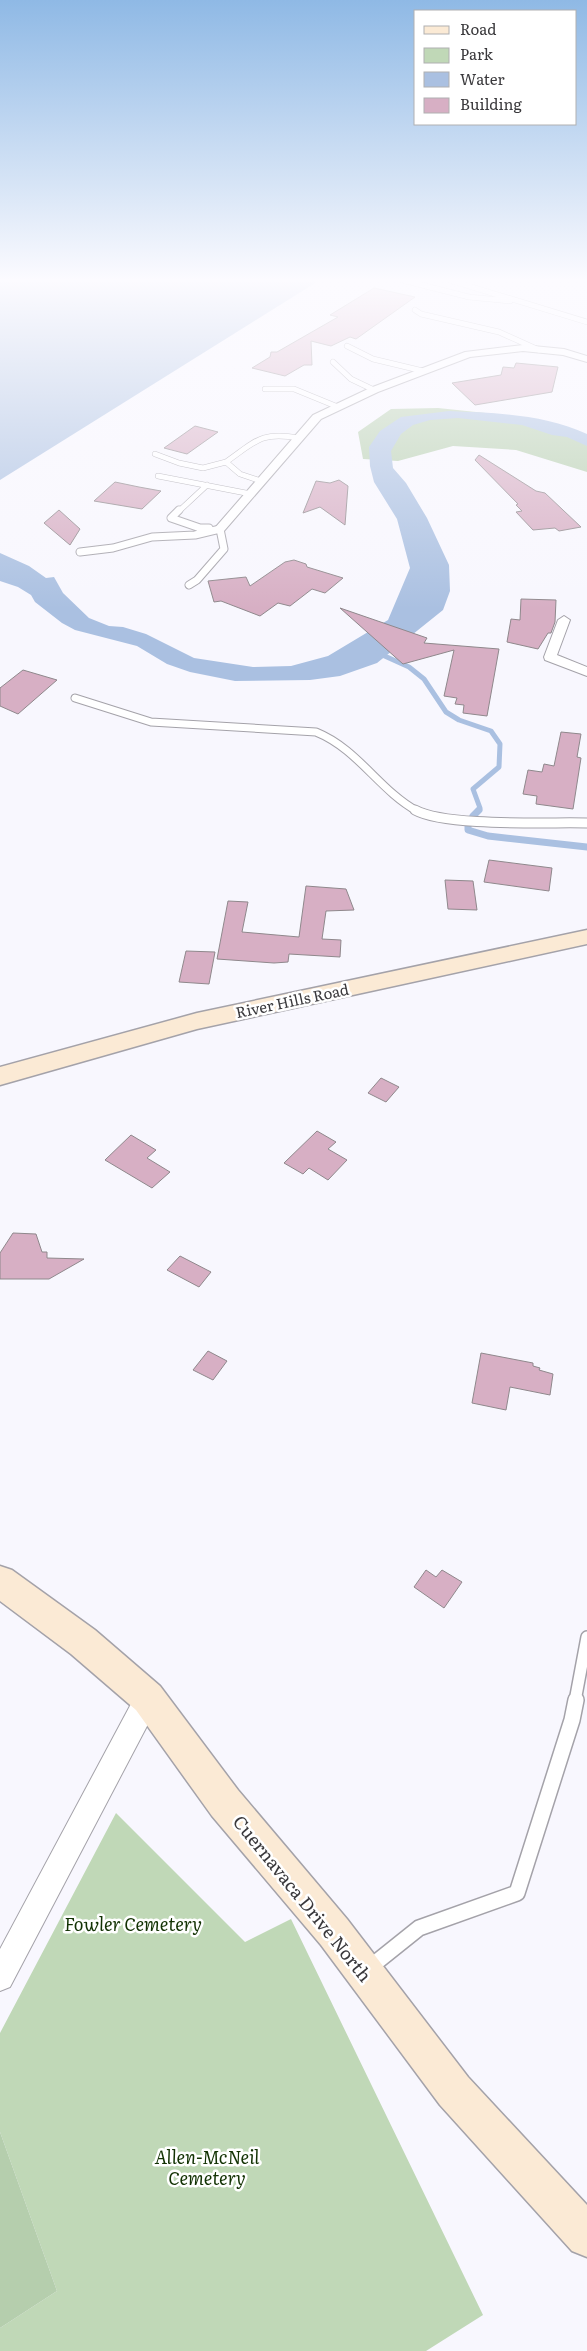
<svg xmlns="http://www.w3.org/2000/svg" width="587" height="2351" viewBox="0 0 587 2351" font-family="Literata,serif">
<rect width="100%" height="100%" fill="#f8f7fe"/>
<path fill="#c0d8b7" d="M116,1813L245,1942L291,1919L483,2315L426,2351H0V2328L57,2291L0,2132V2033Z"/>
<path fill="#b5cead" d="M438,408L495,414L587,438V472L516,450L453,446L398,461L363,459L358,432L391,409Z
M0,2132L57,2291L0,2328Z"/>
<path fill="#aac0e1" d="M0,280H320L0,480Z
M449,411C496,413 544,414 587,434V446L567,437L552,435L522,425L458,418L430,420L413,425L401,434L391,451L393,468L406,483L427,518L449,565L450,591L443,610L377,663L340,676L310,680L235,681L190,672L167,664L137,646L75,630L62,623L35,602L31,595L18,587L0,581V553L29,566L46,578L54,577L63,593L89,618L109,626L123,627L146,634L194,658L253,667L291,666L328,656L388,620L410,568L397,519L374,482L370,466L369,447L380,431L401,417Z"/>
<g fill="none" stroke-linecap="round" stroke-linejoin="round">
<path stroke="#aac0e1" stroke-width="5" d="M378,653L409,667L424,679L446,712L459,720L491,731L500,744L499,767L473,789L480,808L477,811"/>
<path stroke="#aac0e1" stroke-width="7" d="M473,816L479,810
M468,825V830L488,836L587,847"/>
</g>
<path fill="#d7afc4" stroke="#8f888c" d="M374,288L415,297L356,339L350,337L331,346L311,341L312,365H304L285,376L252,368L270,357L271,352H277L338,317L330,315Z
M516,363L558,367L552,392L475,405L452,383L501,375L503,367L514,368Z
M195,426L218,432L187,454L164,448Z
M479,455L536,491L545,493L581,527L559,531L555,528L533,530L516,512L522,511L516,505L518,504L475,460Z
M339,480L348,486L345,525L320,507L303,513L316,481L330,483Z
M115,482L139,487L161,491L142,509L94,501Z
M59,510L80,529L70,545L44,523Z
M294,560L306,564L307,567L343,578L325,593L312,589L290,606L278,603L260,616L221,601L214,602L208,581L246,577L250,586L285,562Z
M521,599L556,600L555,622L551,633H548L538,649L507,642L511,619L520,620Z
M340,608L427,638L424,643L499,649L487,716L463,713L464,705L455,704L457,698L444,696L454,650L403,664Z
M23,670L57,680L18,714L0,706V688Z
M561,732L581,734L577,757L581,758L573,809L536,804L537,796L523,794L528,770L542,772L544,764L554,766Z
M489,860L552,868L549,891L484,882Z
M445,880L473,881L477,910L448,909Z
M306,886L346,889L354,910L326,911L322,939L341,940L340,957L289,954L288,962L274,963L217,959L228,901L248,902L242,932L299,937Z
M186,951L215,952L209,984L179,982Z
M381,1078L399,1087L386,1102L368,1093Z
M317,1131L336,1142L328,1149L347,1160L328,1180L309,1168L303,1174L284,1163Z
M131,1135L156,1150L147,1158L170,1172L152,1188L105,1160Z
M13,1233L36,1234L42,1252H47V1258L84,1259L49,1279H0V1253Z
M180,1256L211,1272L199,1287L167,1270Z
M208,1351L227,1361L213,1380L193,1370Z
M481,1353L533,1363V1366L540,1368L539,1370L553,1374L550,1395L510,1387L506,1410L472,1403Z
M426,1570L436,1577L442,1570L462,1582L444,1608L414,1587Z"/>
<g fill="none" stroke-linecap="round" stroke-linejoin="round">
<g stroke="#a4a2a9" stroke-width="6">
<path id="lane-far4" d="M402,280L469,297L510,301
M449,280L587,322
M415,310L421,314L499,332L539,350
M347,346L373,359L423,371
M333,362L351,379L374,390
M265,389H294L338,407
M155,454L179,463L203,468L226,462
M158,476L251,494
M261,481L240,474L226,462C256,441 261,431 299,438
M178,512L207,485"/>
</g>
<g stroke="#a4a2a9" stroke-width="9">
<path id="lane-far3" d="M179,510L171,518L200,528H209
M80,552L113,548L152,537L195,535L220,529
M189,585L197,580L224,549L220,529
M75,698L151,722L316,732C358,749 379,790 417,811"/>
</g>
<g stroke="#a4a2a9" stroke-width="11">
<path id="lane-far2" d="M415,810C446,827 548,822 587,823"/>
</g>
<g stroke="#a4a2a9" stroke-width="14">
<path id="lane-far1" d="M575,1701L587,1637"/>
</g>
<g stroke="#a4a2a9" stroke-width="18">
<path id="lane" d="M369,1968L419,1928L517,1893L572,1720L576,1700"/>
</g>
<g stroke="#a4a2a9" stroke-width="2">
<path id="street" d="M523,345L564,349L587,356V362L563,355L523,351L470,357L378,392L321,419L224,531H216L214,529L313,415L370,388L465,352Z
M564,616L570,620L557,655L587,667V676L545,660L544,657L558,620Z
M148,1686L157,1689L160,1698L157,1707L10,1987L0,1991V1949L139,1689Z"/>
</g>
<g stroke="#a4a2a9" stroke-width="3">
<path id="secondary" d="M587,930V944L197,1029L0,1085V1067L197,1013Z
M0,1566L12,1570L95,1630L160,1686L238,1790L347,1919L468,2077L587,2205V2257L572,2251L440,2105L321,1945L212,1816L136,1710L71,1654L0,1601Z"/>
</g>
<use href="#lane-far4" stroke="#fff" stroke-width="5"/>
<use href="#lane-far3" stroke="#fff" stroke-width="7"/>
<use href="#lane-far2" stroke="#fff" stroke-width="9"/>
<use href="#lane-far1" stroke="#fff" stroke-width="11"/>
<use href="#lane" stroke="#fff" stroke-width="15"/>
<use href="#street" fill="#fff" fill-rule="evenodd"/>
<use href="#secondary" fill="#fbead5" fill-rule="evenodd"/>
</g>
<linearGradient id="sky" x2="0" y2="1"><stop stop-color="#8fb9e5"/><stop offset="0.46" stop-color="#fcfbff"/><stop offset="1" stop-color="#fcfbff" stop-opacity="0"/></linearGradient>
<rect width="587" height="609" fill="url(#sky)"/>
<g text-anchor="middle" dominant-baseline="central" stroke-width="5" stroke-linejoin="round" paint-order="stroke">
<g font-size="15" fill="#3a393c" stroke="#fff">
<text transform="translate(292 1000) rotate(-12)">River Hills Road</text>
</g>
<g font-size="18" fill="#3a393c" stroke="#fff">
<text transform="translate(303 1898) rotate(51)">Cuernavaca Drive North</text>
</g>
<g font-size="18" font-style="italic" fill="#123203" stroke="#fff">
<text x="133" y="1923">Fowler Cemetery</text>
<text x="207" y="2156">Allen-McNeil<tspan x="207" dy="21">Cemetery</tspan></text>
</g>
</g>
<rect x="414" y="10" width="162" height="115" fill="#ffffff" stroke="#b0b0b1"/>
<rect x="424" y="26" width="25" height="8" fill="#fbead5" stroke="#b0b0b1"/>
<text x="460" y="35" font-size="15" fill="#3a393c">Road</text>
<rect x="424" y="48" width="25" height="15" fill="#c0d8b7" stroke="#b0b0b1"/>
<text x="460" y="60" font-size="15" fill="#3a393c">Park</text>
<rect x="424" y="72" width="25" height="15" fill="#aac0e1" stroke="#b0b0b1"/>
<text x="460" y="85" font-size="15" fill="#3a393c">Water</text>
<rect x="424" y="98" width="25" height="15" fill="#d7afc4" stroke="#b0b0b1"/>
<text x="460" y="110" font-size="15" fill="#3a393c">Building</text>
</svg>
